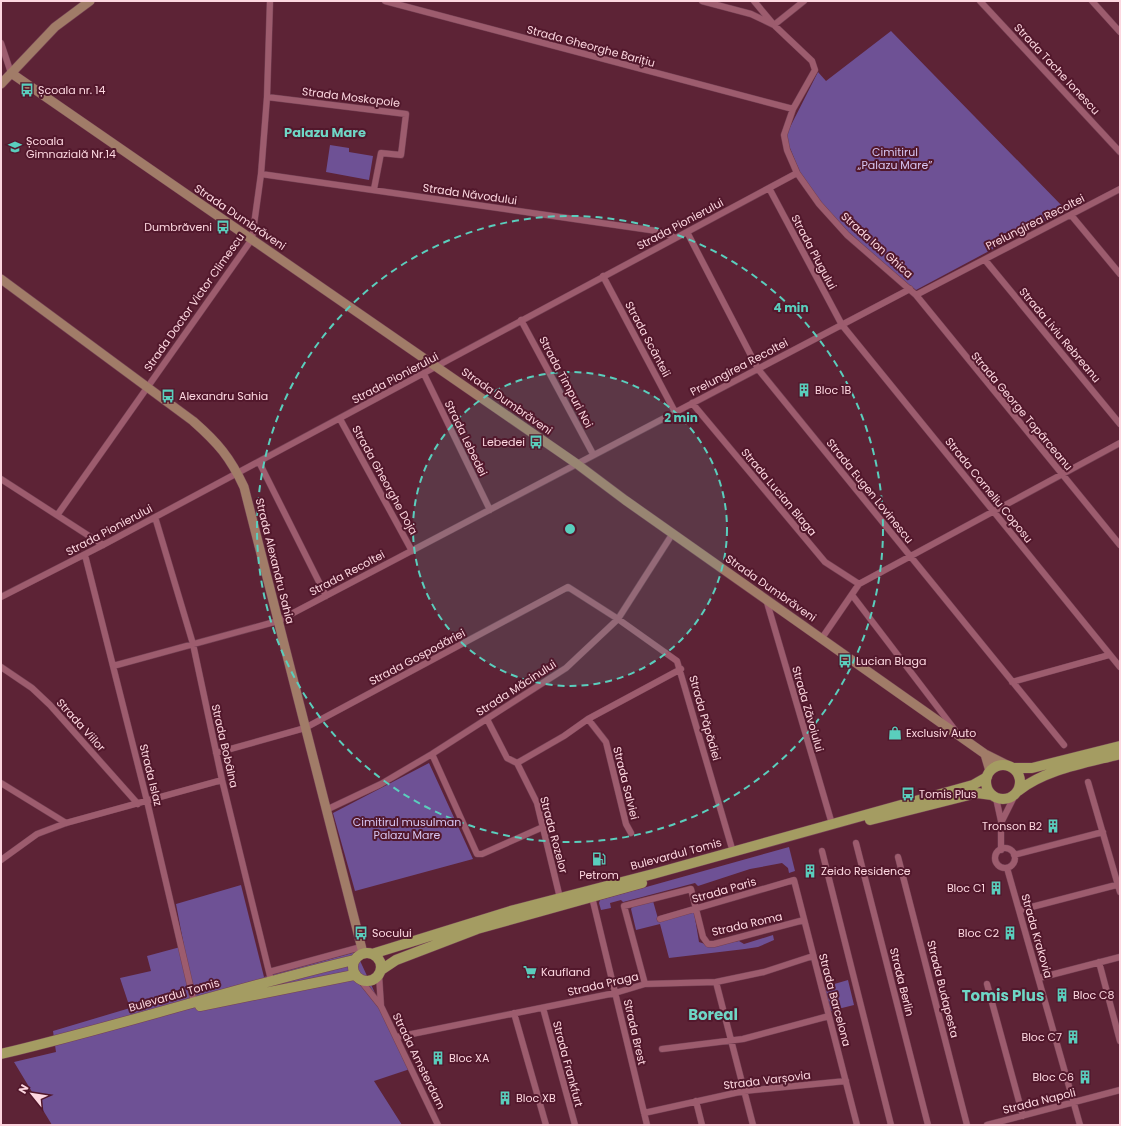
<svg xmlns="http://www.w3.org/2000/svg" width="1121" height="1126" viewBox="0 0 1121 1126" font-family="Poppins,sans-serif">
<rect width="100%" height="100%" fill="#5d2336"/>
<path fill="#6e5195" d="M891,31L1066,210L916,290C876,258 832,226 805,181C797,168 792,151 785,137L818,72L826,81Z
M330,145L349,148V152L373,156L369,180L326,172Z
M429,763L473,859L355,891L333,813Z
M789,847L795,871L789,873L788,868L782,863L750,869L698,886L695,883L623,902L621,900L610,903L611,908L601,910L599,903L600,900Z
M241,885L264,977L356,952L410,1069L374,1081L402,1125H52L14,1062L56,1052L53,1031L130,1008L120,978L151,971L147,956L184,946L176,904Z
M653,901L659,922L694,912L699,942L711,946L739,941L744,944L773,935L774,940L758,947L745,949L669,958L660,924L636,930L631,909L633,906Z
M848,980L854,1005L830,1011L824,987Z"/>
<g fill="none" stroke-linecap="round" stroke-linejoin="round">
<g stroke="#754154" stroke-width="7">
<path id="street" d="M385,1L793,109
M702,1L751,14L774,25L804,1
M754,1L774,25L812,61L815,70L793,109L784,135L787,150L797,173L819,204L847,235L916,295L1120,545
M980,1L1120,152
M1092,1L1120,32
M1,43L11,73
M267,97L406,114L401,155L381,153L374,189
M261,174L664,232L675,238
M769,188L842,325L1120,667
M1071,215L1120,274
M687,232L758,369L1064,745
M985,260L1120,424
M603,276L675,412
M916,295L1120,189
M521,320L593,454
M424,374L490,510
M692,403L825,562L859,584
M340,419L412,551
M259,462L326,596
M1,479L103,545
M58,514L252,239L261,174L267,97L270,1
M155,517L193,644L222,780L271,980
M85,555L147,801L194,1002
M852,595L955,730
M1,597L103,545L797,173
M766,599L832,824
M822,638L859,584L1120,443
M113,666L278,621L910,289
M1,667L32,688L50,705L138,804
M1012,682L1109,655
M487,719L507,758L517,763L537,803L560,898
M588,719L606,742L626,824L631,833
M216,753L305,728L568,587L618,619L677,661L733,852
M432,754L477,854H482L543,827
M517,763L564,736L588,719L681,669
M1088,782L1120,892
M1,783L66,823
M996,798L1001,821
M326,810L381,784L432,754L566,668L618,619L673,533
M856,843L928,1125
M995 858a10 10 0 1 1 20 0a10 10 0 1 1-20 0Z
M1001,850V823L1015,795
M822,851L891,1125
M1014,855L1103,832
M898,857L967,1125
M1,860L37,834L66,823L222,780
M1007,868L1080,1125
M592,897L647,1125
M1020,910L1120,884
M660,919L794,880L857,1125
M1099,962L1120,1041
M269,972L361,947
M379,975L381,1006
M1039,978L1120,957
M361,981L381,1006L438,1125
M716,982L753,1125
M645,984L624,906L691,889L703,937L708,944H714L804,920
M987,984L1023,1116
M543,1008L575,1125
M514,1013L546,1125
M397,1037L615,993L645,984L716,982L764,972L813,956
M662,1049L743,1039L829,1016
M696,1101L702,1125
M644,1113L744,1091L846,1081
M987,1125L1120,1090"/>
</g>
<g stroke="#754154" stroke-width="10">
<path id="secondary" d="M11,73L577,464L625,500L985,754L1007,765
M1,84L55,27L90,1
M1,279L193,421C218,443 230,457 244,487L363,953
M985,754L990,771"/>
</g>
<g stroke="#754154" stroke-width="11">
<path id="primary" d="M986 782a17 17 0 1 1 34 0a17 17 0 1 1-34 0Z
M1014,768H1032L1120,746
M1018,791C1046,769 1086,763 1120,754
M870,820L977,793L992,795
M353 967a14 14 0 1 1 28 0a14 14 0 1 1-28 0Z
M372,954L514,910L653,874L973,785L987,777
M381,970L396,960L477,929L642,883
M200,1006L354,975
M1,1054C120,1026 235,988 354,960"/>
</g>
<use href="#street" stroke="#9d5c6e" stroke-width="6"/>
<use href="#secondary" stroke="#a17c68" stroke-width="9"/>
<use href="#primary" stroke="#a49c62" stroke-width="10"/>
</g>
<circle cx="570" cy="529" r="157" fill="#5acebd" fill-opacity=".12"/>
<g fill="none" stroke="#5acebd" stroke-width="2" stroke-dasharray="7 5">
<circle cx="570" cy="529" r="157"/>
<circle cx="570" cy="529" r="313"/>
</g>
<defs>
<g id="bus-bare" transform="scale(1.08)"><path d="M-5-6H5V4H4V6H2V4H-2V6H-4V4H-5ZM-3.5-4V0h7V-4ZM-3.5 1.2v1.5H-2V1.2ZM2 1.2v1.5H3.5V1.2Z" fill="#5acebd" stroke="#52182c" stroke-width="2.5" paint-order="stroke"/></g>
<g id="school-bare" transform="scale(1.08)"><path d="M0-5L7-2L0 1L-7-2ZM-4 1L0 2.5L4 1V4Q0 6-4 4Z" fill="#5acebd" stroke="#52182c" stroke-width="2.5" paint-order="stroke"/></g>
<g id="building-bare" transform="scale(1.08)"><path d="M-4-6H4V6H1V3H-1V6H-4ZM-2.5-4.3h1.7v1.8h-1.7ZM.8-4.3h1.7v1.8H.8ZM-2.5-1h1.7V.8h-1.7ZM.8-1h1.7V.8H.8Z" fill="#5acebd" stroke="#52182c" stroke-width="2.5" paint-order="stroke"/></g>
<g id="shop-bare" transform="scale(1.08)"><path d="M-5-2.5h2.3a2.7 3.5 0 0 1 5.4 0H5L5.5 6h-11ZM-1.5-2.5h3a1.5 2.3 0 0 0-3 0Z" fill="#5acebd" stroke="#52182c" stroke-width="2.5" paint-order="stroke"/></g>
<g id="fuel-bare" transform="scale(1.08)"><path d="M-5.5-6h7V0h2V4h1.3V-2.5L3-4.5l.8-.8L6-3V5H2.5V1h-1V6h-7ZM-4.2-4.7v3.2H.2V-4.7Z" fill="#5acebd" stroke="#52182c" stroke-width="2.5" paint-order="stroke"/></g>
<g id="supermarket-bare" transform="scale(1.08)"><path d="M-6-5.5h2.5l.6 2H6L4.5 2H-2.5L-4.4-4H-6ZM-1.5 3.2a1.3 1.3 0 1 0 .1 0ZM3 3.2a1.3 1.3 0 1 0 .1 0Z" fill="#5acebd" stroke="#52182c" stroke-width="2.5" paint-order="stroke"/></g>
</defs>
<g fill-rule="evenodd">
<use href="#bus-bare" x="27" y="90"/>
<use href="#school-bare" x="15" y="147"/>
<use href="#bus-bare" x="223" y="227"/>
<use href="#building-bare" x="804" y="390"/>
<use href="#bus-bare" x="168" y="396"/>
<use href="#bus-bare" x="536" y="442"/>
<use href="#bus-bare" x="845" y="661"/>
<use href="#shop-bare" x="895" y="733"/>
<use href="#bus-bare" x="908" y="794"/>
<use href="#building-bare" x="1053" y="826"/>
<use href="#fuel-bare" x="599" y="859"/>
<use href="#building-bare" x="810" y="871"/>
<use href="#building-bare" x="996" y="888"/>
<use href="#bus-bare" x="361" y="933"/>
<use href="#building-bare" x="1010" y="933"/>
<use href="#supermarket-bare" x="530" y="972"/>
<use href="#building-bare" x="1062" y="995"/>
<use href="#building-bare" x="1073" y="1037"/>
<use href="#building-bare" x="438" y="1058"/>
<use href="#building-bare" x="1085" y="1077"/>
<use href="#building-bare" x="505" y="1098"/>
</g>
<g text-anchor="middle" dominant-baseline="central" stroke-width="4" stroke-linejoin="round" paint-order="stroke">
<g font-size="11" fill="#fdd7e0" stroke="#52182c">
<text transform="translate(591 46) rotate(15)">Strada Gheorghe Barițiu</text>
<text transform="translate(1057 69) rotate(47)">Strada Tache Ionescu</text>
<text transform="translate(351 97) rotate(7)">Strada Moskopole</text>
<text transform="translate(470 194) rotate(8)">Strada Năvodului</text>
<text transform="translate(240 217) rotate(34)">Strada Dumbrăveni</text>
<text transform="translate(1035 222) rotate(-27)">Prelungirea Recoltei</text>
<text transform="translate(680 224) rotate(-28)">Strada Pionierului</text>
<text transform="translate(877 245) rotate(42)">Strada Ion Ghica</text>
<text transform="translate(814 252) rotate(62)">Strada Plugului</text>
<text transform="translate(194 302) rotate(-55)">Strada Doctor Victor Climescu</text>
<text transform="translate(1060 335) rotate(50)">Strada Liviu Rebreanu</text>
<text transform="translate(648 339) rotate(62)">Strada Scânteii</text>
<text transform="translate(739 367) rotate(-28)">Prelungirea Recoltei</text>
<text transform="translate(395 378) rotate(-28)">Strada Pionierului</text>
<text transform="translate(566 382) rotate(62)">Strada Timpuri Noi</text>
<text transform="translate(507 401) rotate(35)">Strada Dumbrăveni</text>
<text transform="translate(1022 411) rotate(50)">Strada George Topârceanu</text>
<text transform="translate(466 438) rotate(64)">Strada Lebedei</text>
<text transform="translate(385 480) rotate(61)">Strada Gheorghe Doja</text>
<text transform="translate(989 490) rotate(51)">Strada Corneliu Coposu</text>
<text transform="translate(870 491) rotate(51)">Strada Eugen Lovinescu</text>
<text transform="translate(779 492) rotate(50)">Strada Lucian Blaga</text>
<text transform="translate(109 530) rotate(-28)">Strada Pionierului</text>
<text transform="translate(275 561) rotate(76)">Strada Alexandru Sahia</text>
<text transform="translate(347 573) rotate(-28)">Strada Recoltei</text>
<text transform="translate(771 588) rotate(35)">Strada Dumbrăveni</text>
<text transform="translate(417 657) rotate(-28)">Strada Gospodăriei</text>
<text transform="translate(516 688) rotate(-33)">Strada Măcinului</text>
<text transform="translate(808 709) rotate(74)">Strada Zăvoiului</text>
<text transform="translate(705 718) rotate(74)">Strada Păpădiei</text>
<text transform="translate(81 725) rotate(48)">Strada Viilor</text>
<text transform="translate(225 746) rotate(77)">Strada Bobâlna</text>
<text transform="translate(151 775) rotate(76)">Strada Islaz</text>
<text transform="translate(626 783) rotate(76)">Strada Salviei</text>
<text transform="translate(554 835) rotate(75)">Strada Rozelor</text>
<text transform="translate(676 854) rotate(-15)">Bulevardul Tomis</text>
<text transform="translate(724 890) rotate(-16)">Strada Paris</text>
<text transform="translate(747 924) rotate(-13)">Strada Roma</text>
<text transform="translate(1037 936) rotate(74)">Strada Krakovia</text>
<text transform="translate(902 982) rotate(76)">Strada Berlin</text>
<text transform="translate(603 984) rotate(-13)">Strada Praga</text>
<text transform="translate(943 989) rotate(76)">Strada Budapesta</text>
<text transform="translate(174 995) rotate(-16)">Bulevardul Tomis</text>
<text transform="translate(835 1000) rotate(75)">Strada Barcelona</text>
<text transform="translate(635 1032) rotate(77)">Strada Brest</text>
<text transform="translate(419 1061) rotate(64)">Strada Amsterdam</text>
<text transform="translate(568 1064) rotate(75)">Strada Frankfurt</text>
<text transform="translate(767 1080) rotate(-7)">Strada Varșovia</text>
<text transform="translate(1039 1101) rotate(-14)">Strada Napoli</text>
</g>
<g font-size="11" fill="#fdd7e0" stroke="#52182c" text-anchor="start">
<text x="38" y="90">Școala nr. 14</text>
<text x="26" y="141">Școala<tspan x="26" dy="13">Gimnazială Nr.14</tspan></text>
<text x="212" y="227" text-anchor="end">Dumbrăveni</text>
<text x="815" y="390">Bloc 1B</text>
<text x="179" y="396">Alexandru Sahia</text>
<text x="525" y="442" text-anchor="end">Lebedei</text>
<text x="856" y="661">Lucian Blaga</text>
<text x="906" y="733">Exclusiv Auto</text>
<text x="919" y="794">Tomis Plus</text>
<text x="1042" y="826" text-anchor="end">Tronson B2</text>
<text x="821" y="871">Zeido Residence</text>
<text x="599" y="875" text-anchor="middle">Petrom</text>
<text x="985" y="888" text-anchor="end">Bloc C1</text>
<text x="372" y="933">Socului</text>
<text x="999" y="933" text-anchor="end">Bloc C2</text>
<text x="541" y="972">Kaufland</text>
<text x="1073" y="995">Bloc C8</text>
<text x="1062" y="1037" text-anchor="end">Bloc C7</text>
<text x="449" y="1058">Bloc XA</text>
<text x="1074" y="1077" text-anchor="end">Bloc C6</text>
<text x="516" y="1098">Bloc XB</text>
</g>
<g font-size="11" fill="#d7c6f2" stroke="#52182c">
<text x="895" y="152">Cimitirul<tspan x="895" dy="13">„Palazu Mare”</tspan></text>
<text x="407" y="822">Cimitirul musulman<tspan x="407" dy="13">Palazu Mare</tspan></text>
</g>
<g font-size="13" font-weight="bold" fill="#6fd6c6" stroke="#52182c">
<text x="325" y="132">Palazu Mare</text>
</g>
<g font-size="15" font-weight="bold" fill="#6fd6c6" stroke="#52182c">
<text x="1003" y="995">Tomis Plus</text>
<text x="713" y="1014">Boreal</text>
</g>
</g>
<circle cx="570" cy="529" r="6" fill="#5acebd" stroke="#52182c" stroke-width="2"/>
<g font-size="12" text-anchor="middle" font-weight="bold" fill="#5acebd" stroke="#52182c" stroke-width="4" stroke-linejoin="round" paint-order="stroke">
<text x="791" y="312">4 min</text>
<text x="681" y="422">2 min</text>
</g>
<rect width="1121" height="1126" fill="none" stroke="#fdd7e0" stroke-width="4"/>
<g transform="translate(32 1094) rotate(300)" stroke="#52182c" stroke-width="3" paint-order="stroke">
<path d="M0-3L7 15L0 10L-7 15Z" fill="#fdd7e0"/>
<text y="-6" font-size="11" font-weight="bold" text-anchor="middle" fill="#fdd7e0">N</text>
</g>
</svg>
